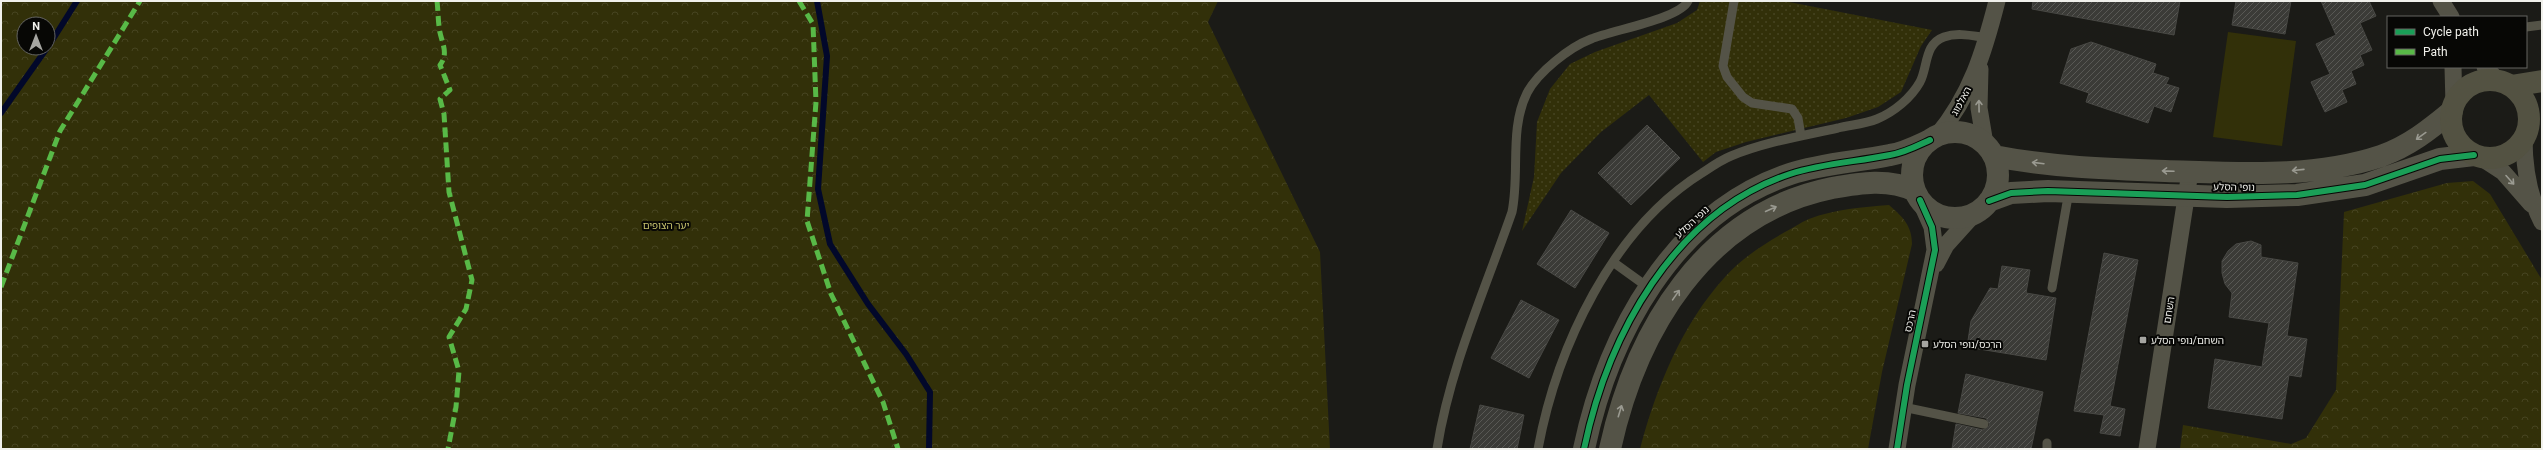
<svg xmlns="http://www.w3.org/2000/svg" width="2543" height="450" viewBox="0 0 2543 450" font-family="Roboto,'Noto Sans Hebrew',sans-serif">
<defs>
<pattern id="grass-dots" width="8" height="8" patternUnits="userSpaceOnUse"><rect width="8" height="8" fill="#323009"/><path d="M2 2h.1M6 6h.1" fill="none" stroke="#464421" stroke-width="1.8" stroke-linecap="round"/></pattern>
<pattern id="forest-crowns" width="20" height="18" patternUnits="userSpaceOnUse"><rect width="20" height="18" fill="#323009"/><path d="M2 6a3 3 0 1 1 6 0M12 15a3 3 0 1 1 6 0" fill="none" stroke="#464421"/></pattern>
<pattern id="building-hatch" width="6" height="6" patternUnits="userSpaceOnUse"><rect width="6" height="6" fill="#3b3b37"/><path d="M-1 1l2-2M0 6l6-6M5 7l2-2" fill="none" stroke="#585854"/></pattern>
</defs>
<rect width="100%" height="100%" fill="#1b1b17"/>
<path fill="url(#grass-dots)" d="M1700,1H1784L1932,30L1921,46L1901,92L1878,107L1846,118L1746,142L1716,152L1703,162L1649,95L1601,132L1561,173L1522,231L1534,177L1537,122L1550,89L1570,64L1595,52L1677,23L1697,10Z"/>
<path fill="url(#forest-crowns)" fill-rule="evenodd" d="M1,1H1218L1208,22L1320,252L1330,449H1ZM24,24H48V48H24Z
M2473,181L2490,194L2542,280V449H2180L2183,425L2291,444L2306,438L2336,390L2344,212L2447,183Z
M1889,205C1903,217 1912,226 1912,244L1882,372L1868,449H1640C1656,388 1682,324 1725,277C1742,258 1764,244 1785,232C1793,228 1801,222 1809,219C1835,209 1863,207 1889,205Z"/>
<path fill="#323009" d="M2228,32L2296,41L2282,146L2213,137Z"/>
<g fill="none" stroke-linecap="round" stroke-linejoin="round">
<path stroke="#02082a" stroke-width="6" d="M817,1L827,56L818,189L830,244L868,304L906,354L930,392L929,449
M48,47L77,1
M1,113L47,48"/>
</g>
<path fill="url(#building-hatch)" stroke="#484844" d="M2033,1H2180L2174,35L2032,9Z
M2236,1H2291L2285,34L2232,25Z
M2321,1H2369L2376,16L2360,23L2372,50L2360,55L2364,65L2351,71L2356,84L2342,90L2347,102L2325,112L2311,82L2330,74L2316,44L2336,35Z
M2091,42L2156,64L2153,73L2169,78L2166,84L2179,88L2171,112L2154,106L2148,123L2086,102L2089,93L2060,83L2071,49Z
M1647,125L1680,158L1631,205L1598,173Z
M1571,210L1609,233L1575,288L1537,264Z
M2251,241L2261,245V257L2298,263L2287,336L2307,339L2301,377L2289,375L2282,419L2208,408L2215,359L2262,367L2269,323L2229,317L2232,293L2225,284L2222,273V261L2228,251L2236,244Z
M2104,253L2138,260L2110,406L2125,409L2120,436L2100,433L2104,415L2074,411Z
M2002,266L2030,270L2026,293L2056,298L2046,360L1967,347L1971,321L1990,288L1998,289Z
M1521,300L1559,320L1529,378L1491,358Z
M1966,374L2043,392L2031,449H1952L1956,424L1983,430L1990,425L1986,418L1958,413Z
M1480,405L1524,415L1517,449H1470Z"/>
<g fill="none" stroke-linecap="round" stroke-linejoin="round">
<path stroke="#545347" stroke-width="9" d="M1734,1L1723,66L1727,77L1743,97L1752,103L1792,109L1798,118L1801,136
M2526,27L2542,25
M1613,262L1649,288
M2052,288L2069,191
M1903,407L1984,424
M1437,449C1450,367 1485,290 1512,212C1520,173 1509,129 1527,93C1538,72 1570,47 1591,39C1612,30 1680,19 1688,1
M1538,449C1557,347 1612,229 1702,173C1711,167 1721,160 1731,156C1765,142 1802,136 1838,128C1850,125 1865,124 1877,119C1894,112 1911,98 1920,82C1928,67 1924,44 1944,37C1958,32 1973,36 1988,38
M2047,449V443"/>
<path stroke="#545347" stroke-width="17" d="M2441,1L2451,17
M2453,67L2454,105
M2485,67L2498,81
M1980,69L1979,108L1985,144
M1937,136C1971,95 1984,52 1997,1
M2524,138C2524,168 2528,195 2542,222
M2480,157L2503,172L2531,204
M1936,264L1946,245L1974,214
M1897,449L1907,385L1935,250L1932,227L1920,200
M2147,449L2190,172"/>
<path stroke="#545347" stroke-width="22" d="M1912 175a43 43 0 1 1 86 0a43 43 0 1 1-86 0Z
M1994,156C2050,167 2107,169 2165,171C2236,173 2312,179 2381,156C2409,146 2429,130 2452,111
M1989,201L2011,193L2048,191L2227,197L2297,195L2365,185L2440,159L2474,155
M1584,449C1608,335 1673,213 1790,174C1823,163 1856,162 1890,155C1904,153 1917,146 1930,140
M1610,449C1636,330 1705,214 1832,188C1860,183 1889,178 1915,191"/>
<path stroke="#535242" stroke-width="22" d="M2451 119a39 39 0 1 1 78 0a39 39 0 1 1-78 0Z
M2511,86L2542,81"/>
<path stroke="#58b947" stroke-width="5" stroke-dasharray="10 5" stroke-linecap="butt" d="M437,1C438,9 438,18 439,26C440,41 450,52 440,65L450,90L440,99L444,114L449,192L472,280L466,309L449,337L459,371L456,407L448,449
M799,1L813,24L816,102L807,221L831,294L883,402L898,449
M1,287L60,131L140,1"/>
<g stroke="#070705" stroke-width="8">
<path id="cycleway" d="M1989,201L2011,193L2048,191L2227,197L2297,195L2365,185L2440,159L2474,155
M1584,449C1608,335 1673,213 1790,174C1823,163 1856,162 1890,155C1904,153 1917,146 1930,140
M1897,449L1907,385L1935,250L1932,227L1920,200"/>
</g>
<use href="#cycleway" stroke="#1a9f57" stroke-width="6"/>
</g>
<defs><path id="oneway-shaft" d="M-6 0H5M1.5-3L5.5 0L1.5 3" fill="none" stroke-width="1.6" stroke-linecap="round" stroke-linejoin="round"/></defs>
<g stroke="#9a9a91">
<use href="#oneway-shaft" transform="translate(1979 106) rotate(-91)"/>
<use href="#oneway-shaft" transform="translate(2421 136) rotate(144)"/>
<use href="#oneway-shaft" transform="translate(2038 163) rotate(-173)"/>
<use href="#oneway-shaft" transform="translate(2298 170) rotate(174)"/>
<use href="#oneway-shaft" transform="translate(2168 171) rotate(-178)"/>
<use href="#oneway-shaft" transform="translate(2510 180) rotate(48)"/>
<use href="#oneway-shaft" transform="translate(1771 209) rotate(-24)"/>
<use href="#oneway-shaft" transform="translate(1676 295) rotate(-55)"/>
<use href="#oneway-shaft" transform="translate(1620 411) rotate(-73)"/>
</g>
<g fill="#a5a5a1" stroke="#070705" stroke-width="1.5">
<rect x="2139" y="336" width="8" height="8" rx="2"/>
<rect x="1921" y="340" width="8" height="8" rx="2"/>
</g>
<g text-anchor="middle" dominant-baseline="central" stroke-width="4" stroke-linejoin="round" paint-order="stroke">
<g font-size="10" fill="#f0f0eb" stroke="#070705">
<text transform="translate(1961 101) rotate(-62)">האלמוג</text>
<text transform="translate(2234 187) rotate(1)">נופי הסלע</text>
<text transform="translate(1692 222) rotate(-43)">נופי הסלע</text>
<text transform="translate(2169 310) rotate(-81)">השחם</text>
<text transform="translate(1910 321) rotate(-78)">הרכס</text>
</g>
<g font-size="10" fill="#c8c46e" stroke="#070705">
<text x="666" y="225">יער הצופים</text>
</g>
<g font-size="10" fill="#f0f0eb" stroke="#070705" text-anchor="start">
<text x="2151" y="340">השחם/נופי הסלע</text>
<text x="1933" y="344">הרכס/נופי הסלע</text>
</g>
</g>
<rect width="2543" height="450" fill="none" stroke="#f0f0eb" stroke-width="4"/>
<rect x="2387" y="16" width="140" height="52" fill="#070705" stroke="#646461"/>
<rect x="2395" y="29" width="20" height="6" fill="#1a9f57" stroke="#646461"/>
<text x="2423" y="36" font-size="12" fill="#f0f0eb">Cycle path</text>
<rect x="2395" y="49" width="20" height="6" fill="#58b947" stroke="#646461"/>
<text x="2423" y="56" font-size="12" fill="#f0f0eb">Path</text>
<g transform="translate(36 36)"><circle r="19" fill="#070705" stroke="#646461"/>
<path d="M0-3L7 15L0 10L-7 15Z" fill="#a5a5a1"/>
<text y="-6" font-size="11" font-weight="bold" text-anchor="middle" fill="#f0f0eb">N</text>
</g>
</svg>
